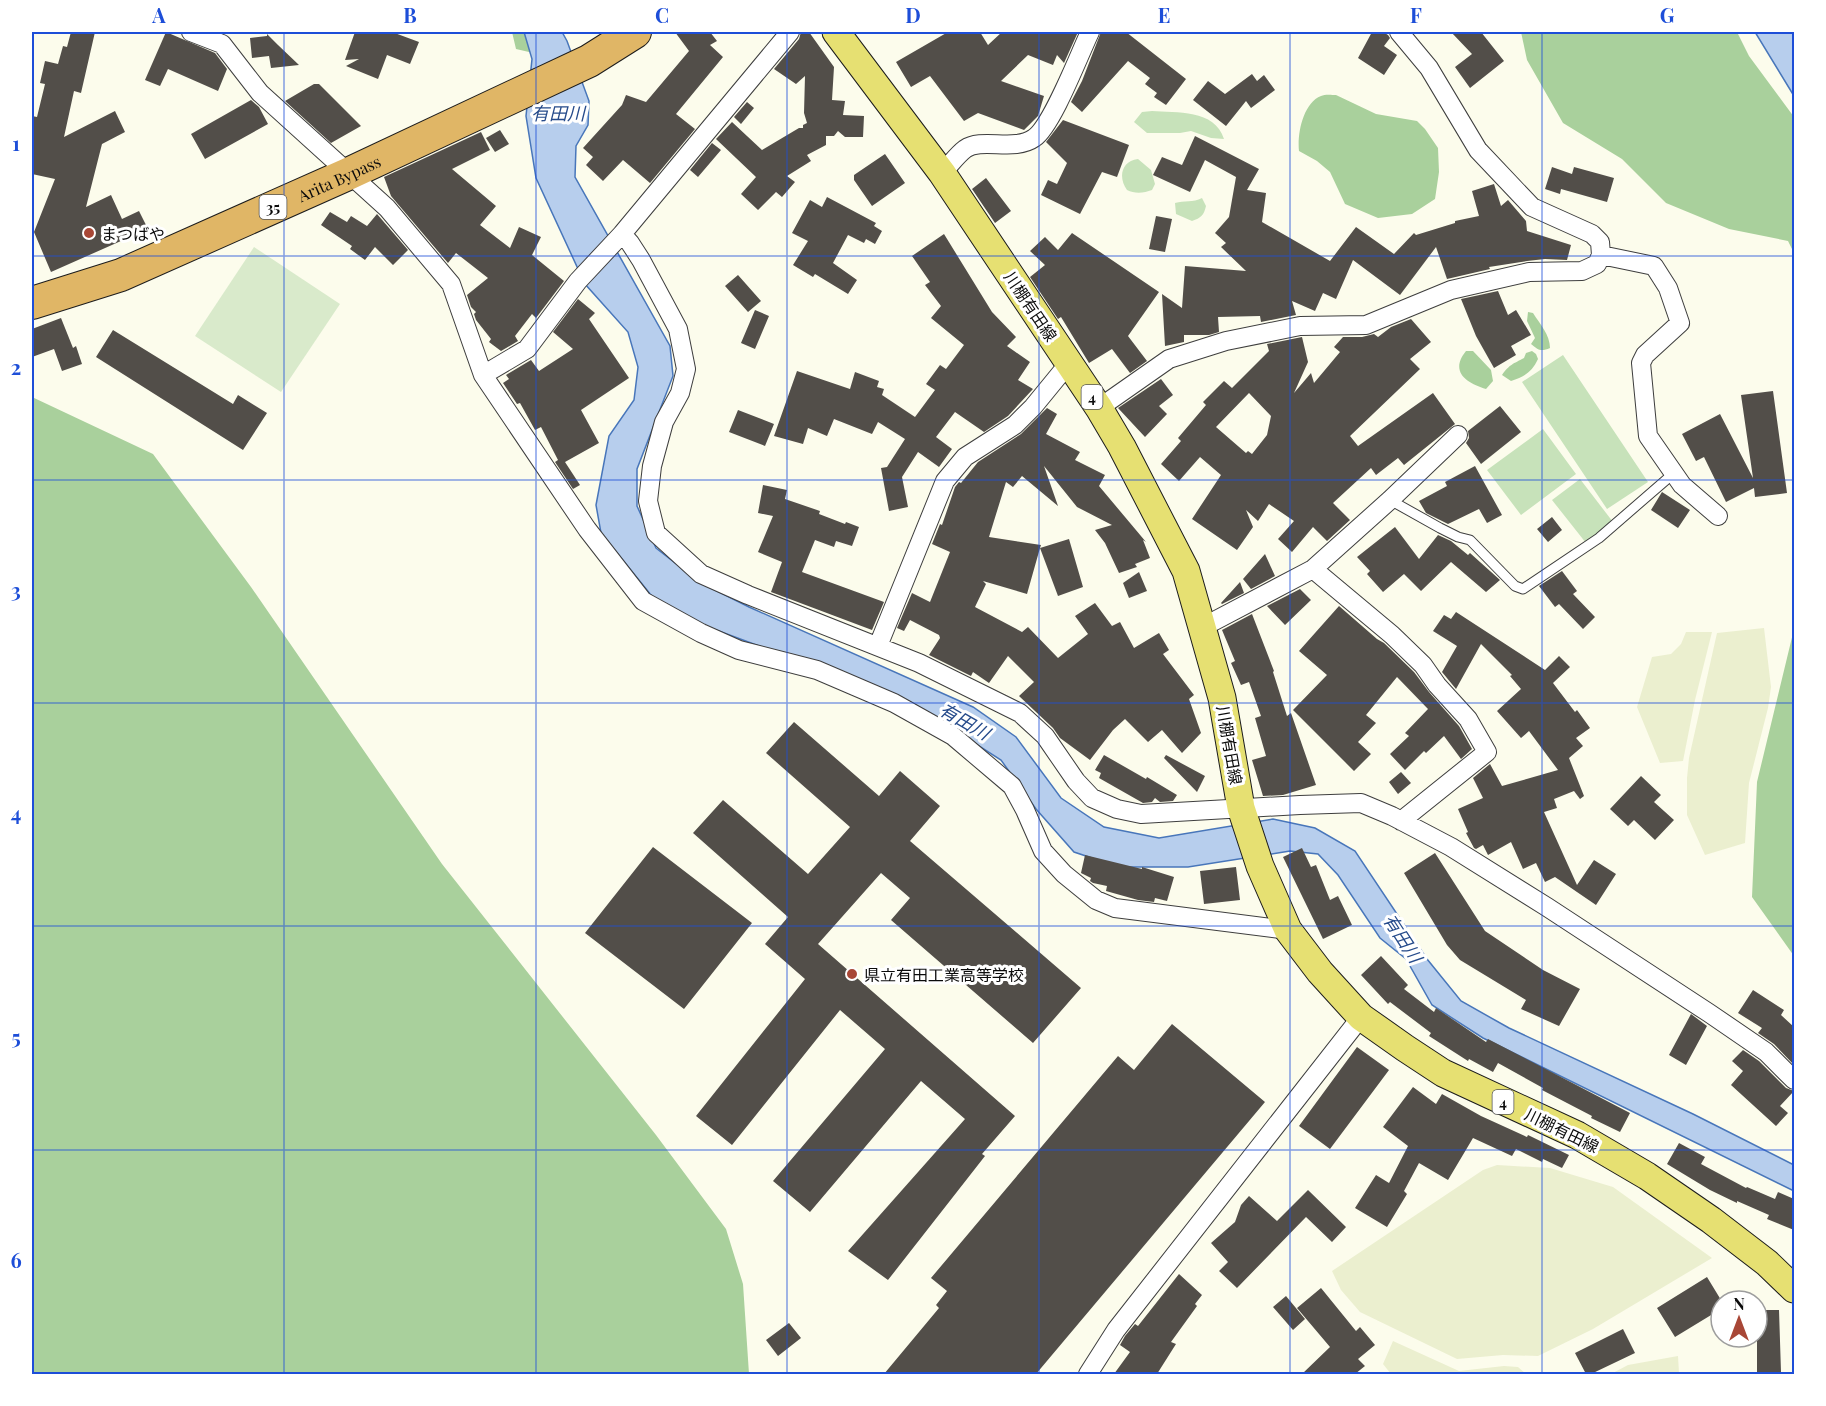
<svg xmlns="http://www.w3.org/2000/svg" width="1826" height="1406" viewBox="0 0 1826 1406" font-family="'Playfair Display','Noto Sans JP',serif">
<rect width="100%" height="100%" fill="#fcfcec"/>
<path fill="#ebefcf" d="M1764,628L1771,687L1768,708L1749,783L1745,843L1705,855L1687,815V778L1689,758L1717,633Z
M1686,632H1712L1695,700L1683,761L1660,763L1637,707L1652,657L1671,654L1681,644Z
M1497,1165L1550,1168L1613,1187L1712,1258L1593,1329L1538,1356L1503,1355L1457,1359L1360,1312L1341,1290L1332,1271L1483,1170Z
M1393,1341L1459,1371L1504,1366L1518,1367L1526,1374H1391L1383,1364Z
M1678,1356L1679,1373H1757L1759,1374H1611L1628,1365Z"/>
<path fill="#c7e2ba" d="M1152,111C1176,113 1215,109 1224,139L1211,138L1191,131L1180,133H1147L1134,122L1142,112Z
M1138,159L1151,170L1155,184L1152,190C1144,193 1135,194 1127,190C1118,178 1121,161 1138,159Z
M1202,198L1206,206C1204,215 1201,218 1192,221L1176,214L1175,203C1184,200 1193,203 1202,198Z
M1563,355L1648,482L1607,509L1522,382Z
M1543,429L1576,474L1521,515L1487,470Z
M1580,479L1613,522L1586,543L1552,500Z"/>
<path fill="#a9d09c" d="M512,32H563V35L529,52L516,49Z
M1521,32H1737L1749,56L1794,117V253L1788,241L1729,229L1666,203L1622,159L1563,123L1527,60Z
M1336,95L1376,114L1417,121L1425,129L1438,148L1439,172L1435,199L1412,214L1378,218L1345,204L1330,172L1317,161L1299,151C1297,134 1303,103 1321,96C1325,94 1332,95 1336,95Z
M1528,312L1533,313C1540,324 1550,335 1550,348C1541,352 1538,350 1531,344L1535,338L1527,321Z
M1466,351H1473L1491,370L1493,381L1486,389C1467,383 1449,372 1466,351Z
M1532,351L1536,354L1538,359C1532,372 1524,377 1511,381L1502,375C1510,364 1513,364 1524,358L1526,353Z
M32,397L153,454L251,587L442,864L656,1135L726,1229L743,1284L749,1374H32Z
M1794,629V956L1752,897L1757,782Z"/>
<path fill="#d9eacb" d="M254,247L340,304L281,392L195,336Z"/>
<path fill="#b7ceed" stroke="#4876ba" stroke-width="1.5" d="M524,32H562L567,41L589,101L588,125L576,146L575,177L670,346L673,376L637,469V506L656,548L701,583L749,607L973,707L1016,737L1061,798L1104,827L1159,838L1273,819L1315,828L1355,851L1427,959L1461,1001L1509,1028L1693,1114L1794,1165V1191L1483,1038L1432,1005L1406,959L1380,938L1338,875L1318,854L1290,851L1188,867H1119L1074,852L1036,809L1001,760L912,703L708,627L659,605L601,533L596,505L609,436L634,400L638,367L628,332L585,284L536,178L526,116L532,59Z
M1755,32H1794V96Z"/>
<path fill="#524e49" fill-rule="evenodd" d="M71,32H95L81,93L74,91L64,137L115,111L125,132L102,144L86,207L111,195L122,219L139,211L148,229L51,272L34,232L55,179L32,174V116L37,117L45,84L40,83L45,61L58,64L63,46L67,47Z
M166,32L215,53L227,69L218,91L168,69L160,86L145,80Z
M355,32H392L419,42L410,64L387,55L378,79L346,66L359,59L345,60Z
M675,32H710L717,41L710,45L723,57L676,114L695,129L650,183L623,160L603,181L586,165L593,157L583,148L622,105L626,95L646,102L689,51Z
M801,32H809L834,67L832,100L845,101L843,115L864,116L863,137H845L838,131L834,136H826V145L807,155L811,161L787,176L795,182L782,197L776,192L758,210L741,194L756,177L716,139L732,122L762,150L799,128H803V125L807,123L804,113L805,76L796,84L774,69L799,39Z
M948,32H980L988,45L1002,32H1078L1064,63L1057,55L1053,65L1028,55L1001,81L1044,96L1038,116L1024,130L978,113L964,121L930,76L911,87L896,62Z
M1101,32H1126L1186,79L1166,105L1154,97L1157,93L1145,84L1150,78L1128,61L1082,112L1071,102L1082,81Z
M1372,32H1383L1388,35L1390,38L1384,46L1397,55L1384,75L1358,58Z
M1451,32H1481L1504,61L1470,88L1455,67L1472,54Z
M267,34L278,45L299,65L271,68L269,56L252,58L250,38L267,36Z
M1252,74L1257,81L1264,75L1275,90L1251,108L1246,101L1226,126L1193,100L1208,81L1225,94Z
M314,84H319L361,126L331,143L285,101Z
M251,100L259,107L268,124L205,159L191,134Z
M747,102L754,108L741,124L734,117Z
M1063,120L1129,145L1117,177L1102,172L1080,214L1041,195L1048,180L1057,184L1067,163L1046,142Z
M500,130L509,144L495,152L486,138Z
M481,132L490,150L452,169L496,206L480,225L510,248L519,227L541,237L532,255L564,281L536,318L532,314L515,336L518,341L501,351L489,342L491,339L476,320L474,314L476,312L471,307L467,295L488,278L456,253L448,263L391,196L384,177Z
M1195,136L1259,169L1247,190L1266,193L1262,222L1330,261L1356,227L1394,254L1414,233L1416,235L1455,223V221L1479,216L1472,191L1494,184L1501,206L1508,200L1526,221L1527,231L1571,245L1567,260L1545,259L1527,261L1489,267L1490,269L1447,279L1436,247L1400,295L1353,260L1336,299L1323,293L1315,311L1292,301L1296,315L1261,322L1260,316L1218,317L1219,332L1209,335H1184V342L1165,346L1162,294L1182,308L1185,266L1246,271L1221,247L1226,243L1215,233L1229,217L1236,177L1205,160L1190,192L1153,175L1162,157L1182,165Z
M712,143L721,150L698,177L690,170Z
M885,154L905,183L872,206L854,180V175Z
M1552,167L1572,174L1574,167L1614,178L1607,202L1561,189L1560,194L1545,189Z
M986,178L1011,211L995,223L972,189Z
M827,197L876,223L874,226L882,231L875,244L866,239L864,243L848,235L833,263L857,280L848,294L815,274L813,277L793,265L808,241L792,233L810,200L822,207Z
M330,212L347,222L351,216L367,226L377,214L408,250L393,265L375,247L365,260L350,249L352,246L321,225Z
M1156,216L1172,219L1165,252L1149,249Z
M1072,233L1159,292L1128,336L1147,361L1130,373L1112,349L1089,363L1061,317L1058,319L1030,277L1045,265L1030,251L1045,237L1058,250Z
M944,234L992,312L1016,337L1007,346L1030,362L1018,380L1033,389L1008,416L984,432L955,412L936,437L952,449L939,467L918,452L902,477L908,507L889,511L881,468L887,467L905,439L878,422L872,434L834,419L827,436L808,428L803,444L774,436L797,371L850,389L855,372L879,381L877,387L884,389L882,395L915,417L935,390L926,384L940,365L946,369L964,345L931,318L941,306L925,285L930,282L912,256Z
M738,275L761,301L748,312L725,286Z
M1498,291L1508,315L1516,310L1531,335L1511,346L1516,355L1494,368L1476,336L1461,299Z
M578,299L595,313L589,319L629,378L581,410L599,443L565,462L580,485L573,489L555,462L558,460L541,427L535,430L520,403L517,404L503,383L509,379L506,375L531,360L539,371L573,349L553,332Z
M755,310L769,316L755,349L741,343Z
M61,318L73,348L76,346L82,364L62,371L54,349L32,357V329Z
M1411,319L1431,342L1410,359L1420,369L1350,436L1358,446L1433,393L1455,424L1404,465L1398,458L1376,475L1371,468L1333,503L1350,520L1327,541L1313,527L1292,552L1278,539L1294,521L1269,504L1258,521L1246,510L1253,527L1237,550L1192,519L1221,475L1200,457L1179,481L1161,464L1181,441L1178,438L1206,405L1203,402L1224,381L1232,388L1269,351L1267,344L1302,337L1308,362L1294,393L1311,373L1314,383L1340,352L1334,347L1343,337H1362L1374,334L1378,337L1391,327ZM1249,393L1271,416L1267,435L1252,454L1248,451L1246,453L1216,427Z
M113,330L233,404L238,395L267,413L243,450L96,357Z
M1161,379L1173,395L1159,406L1167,414L1145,437L1118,408Z
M1773,391L1787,493L1755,497L1754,488L1726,502L1704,457L1696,461L1682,434L1720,414L1753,478L1741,395Z
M1500,406L1521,432L1481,464L1466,443L1469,438L1468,431Z
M1047,408L1057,414L1046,434L1080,452L1075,460L1105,475L1099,486L1146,542L1143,540L1150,558L1135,564L1137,567L1119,573L1105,543L1095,530L1112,525L1077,507L1044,466L1058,506L1022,476L1013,487L1006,482L989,537L1041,545L1040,548L1069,539L1083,587L1058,596L1040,548L1027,594L983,581L986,584L975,607L1022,632L1028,627L1058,658L1088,634L1075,616L1095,603L1112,626L1120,622L1134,648L1159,633L1169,650L1163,654L1194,695L1189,699L1201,733L1182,753L1162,730L1148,742L1125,719L1113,730L1090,760L1060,738L1053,728L1019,696L1034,682L1008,656L989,683L973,672L971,676L929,655L940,638L939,635L910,620L904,631L897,628L912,593L930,602L950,552L932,544L940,524L942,525L955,487L959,482L961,483L978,462L1021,434Z
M738,410L774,424L765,446L729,432Z
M1475,466L1502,515L1487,523L1479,509L1448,524L1426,513L1419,501L1447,486L1445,482Z
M763,485L787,490L785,499L820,511L819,514L845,524L846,522L859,527L852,546L836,541L834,547L815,540L802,572L884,602L872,630L771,592L782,562L758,552L773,516L758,513Z
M1662,492L1690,510L1678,528L1651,510Z
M1552,517L1562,530L1548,542L1537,529Z
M1395,527L1419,559L1438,535L1451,541L1468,555L1470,553L1500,580L1486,592L1451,562L1421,591L1404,574L1383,592L1367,574L1370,571L1357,557Z
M1265,554L1275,576L1251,589L1243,579Z
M1562,571L1577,591L1573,594L1595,617L1583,629L1559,604L1555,607L1539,586Z
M1139,572L1147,591L1129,598L1123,583Z
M1240,582L1244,593L1222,604L1221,603Z
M1300,589L1311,600L1285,625L1267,606Z
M1339,606L1377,639L1384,643L1414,672L1429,692L1459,726L1472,749L1461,759L1444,736L1426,753L1424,751L1405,770L1390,754L1409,736L1405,733L1428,709L1397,677L1366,715L1376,723L1358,742L1371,754L1354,771L1293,710L1327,675L1299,651Z
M1456,612L1545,670L1559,656L1570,667L1553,683L1575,712L1577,710L1590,728L1576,738L1583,746L1569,758L1584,796L1580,799L1574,791L1554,799L1557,808L1544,812L1577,885L1594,860L1616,874L1596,905L1555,877L1545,882L1536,863L1523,869L1511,842L1488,855L1483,845L1476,849L1474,848L1466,833L1468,832L1458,809L1483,798L1473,778L1490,764L1502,786L1558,770L1529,731L1521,738L1497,711L1521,689L1510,676L1512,675L1481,644L1456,689L1442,672L1457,646L1433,631L1444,615L1451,619Z
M1252,614L1274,671L1273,672L1287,716L1291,713L1316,785L1283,795L1263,796L1252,760L1266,756L1255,718L1261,716L1249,682L1241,685L1231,663L1235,661L1222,630Z
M794,722L879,796L900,771L940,806L910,841L1081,988L1033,1043L891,920L910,898L881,873L818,944L1015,1116L982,1154L985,1156L888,1280L848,1251L965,1119L921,1081L810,1212L773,1181L885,1049L840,1010L732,1145L696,1116L805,979L765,944L788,917L693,833L723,800L808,874L850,827L766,753Z
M1104,755L1146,779L1147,777L1177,795L1173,801L1160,802L1155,798L1152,802L1143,803L1099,778L1101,773L1095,770Z
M1166,755L1205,776L1197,792L1164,758Z
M1401,772L1411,783L1398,794L1389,782Z
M1641,776L1661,795L1654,802L1674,820L1655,840L1634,820L1628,826L1610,809Z
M653,847L752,923L684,1009L585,933Z
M1302,848L1311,867L1316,865L1330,900L1338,896L1352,925L1323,939L1283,857Z
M1435,853L1485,931L1543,970L1580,989L1559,1026L1521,1009L1526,1000L1460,960L1447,945L1404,873Z
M1085,855L1142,869V867L1174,877L1167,901L1155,898L1154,902L1138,900L1106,891L1107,886L1093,883L1090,881L1091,878L1081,873Z
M1236,867L1240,900L1204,904L1200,871Z
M1381,956L1408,985L1404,989L1434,1012L1436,1008L1486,1042L1488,1039L1630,1113L1620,1132L1591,1118L1592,1116L1542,1090L1543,1088L1498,1063L1493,1072L1469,1059L1468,1061L1429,1036L1431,1033L1390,1002L1388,1004L1361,975Z
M1753,990L1784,1010L1781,1015L1794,1027V1065L1774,1044L1758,1033L1762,1028L1738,1013Z
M1691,1014L1707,1026L1686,1065L1669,1055Z
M1172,1024L1265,1102L1036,1374H884L939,1308L936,1305L947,1291L931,1278L1118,1056L1134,1070Z
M1357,1047L1389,1070L1330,1149L1299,1126Z
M1743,1050L1759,1061L1786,1088L1794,1091L1780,1106L1788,1113L1776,1126L1731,1085L1743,1071L1732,1061Z
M1413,1087L1436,1104L1442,1094L1481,1116L1527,1137L1528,1135L1569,1155L1562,1168L1543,1159L1542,1162L1516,1149L1512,1156L1473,1138L1448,1180L1419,1163L1404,1191L1407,1194L1387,1227L1355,1208L1376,1175L1389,1183L1408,1146L1383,1127Z
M1679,1143L1705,1157L1701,1164L1746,1188L1747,1187L1775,1199L1778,1192L1794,1199V1230L1767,1219L1769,1215L1737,1201V1203L1710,1190L1667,1164Z
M1308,1190L1346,1227L1332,1242L1306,1217L1237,1288L1219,1271L1228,1262L1211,1243L1235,1222L1241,1205L1249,1196L1277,1221Z
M1179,1274L1202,1295L1195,1304L1197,1306L1171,1342L1176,1344L1157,1374H1114L1130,1352L1120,1345L1125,1336L1135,1324L1138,1326Z
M1707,1277L1721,1300V1309L1675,1337L1657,1308Z
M1321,1288L1356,1331L1360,1327L1375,1345L1358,1359L1365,1366L1355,1374H1302L1330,1347L1297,1308Z
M1286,1296L1305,1319L1293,1330L1273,1307Z
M1757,1310H1779L1781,1372L1757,1373Z
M789,1323L801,1338L778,1356L766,1340Z
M1623,1329L1635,1353L1591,1374H1586L1575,1353Z"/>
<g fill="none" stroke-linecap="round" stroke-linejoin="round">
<g stroke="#3e3e3e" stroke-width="11">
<path id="lane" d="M1390,500L1440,528L1458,537L1470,540L1515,586L1523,589L1599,538L1674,473"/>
</g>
<g stroke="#3e3e3e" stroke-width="20">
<path id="street" d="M191,32L222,44L260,93L387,208L451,284L483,375L587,529L643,601L701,633L739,650L817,670L894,703L953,736L1012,786L1025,810L1043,851L1064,874L1096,900L1115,908L1288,930
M942,173C950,165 957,155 965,149C982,137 1014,152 1034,138C1052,126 1079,55 1090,32
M622,234L630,243L641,260L678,329L686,369L680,393L664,422L652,466L648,501L656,533L701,574L748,595L919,663L1020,713L1045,736L1076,781L1092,798L1117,809L1141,814L1300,805L1361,803L1392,816L1451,847L1547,907L1709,1013L1766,1052L1794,1080
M1601,255L1654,266L1668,288L1680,323L1645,355L1641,363L1648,436L1682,485L1718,516
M483,375L527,349L578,281L622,234L790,32
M1099,408L1169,359L1226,341L1300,326L1366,325L1451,290L1529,272L1582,271L1597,264L1601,255L1600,242L1592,234L1532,207L1478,150L1429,68L1399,32
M1313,569L1392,635L1423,665L1437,685L1468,719L1487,752L1401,821
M1201,628L1313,569L1390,500L1458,435
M878,646L945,481L965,457L1015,425L1033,407L1069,363
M1088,1374L1116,1330L1361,1017"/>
</g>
<g stroke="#1c1c1c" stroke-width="29">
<path id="primary" d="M836,32L942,173L1099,408L1122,447L1186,571L1222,698L1241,808L1260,866L1288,930L1320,972L1361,1017L1405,1048L1443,1073L1577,1135L1647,1176L1711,1220L1767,1263L1794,1289"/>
</g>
<g stroke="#1c1c1c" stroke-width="34">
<g id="highway">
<path id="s1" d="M32,303L121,275L348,174L589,61L635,32"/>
</g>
</g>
<use href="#lane" stroke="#fff" stroke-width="9"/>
<use href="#street" stroke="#fff" stroke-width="18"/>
<use href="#primary" stroke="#e6e072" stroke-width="27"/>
<use href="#highway" stroke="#e0b666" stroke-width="32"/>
</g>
<path fill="none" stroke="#1d4ed8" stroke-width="1.5" stroke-opacity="0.55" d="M284,32V1374M536,32V1374M787,32V1374M1039,32V1374M1290,32V1374M1542,32V1374M32,256H1794M32,480H1794M32,703H1794M32,926H1794M32,1150H1794"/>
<g fill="#a84736" stroke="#fff" stroke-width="2">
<circle cx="89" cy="233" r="6"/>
<circle cx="852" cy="974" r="6"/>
</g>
<g text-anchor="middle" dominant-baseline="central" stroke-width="6" stroke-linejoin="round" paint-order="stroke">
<g fill="#fff" stroke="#545454" stroke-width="1.5">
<rect x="259.5" y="195" width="27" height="24" rx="4.5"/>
<rect x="1081.5" y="385" width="21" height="24" rx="4.5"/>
<rect x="1492.5" y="1090" width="21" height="24" rx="4.5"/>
</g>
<g font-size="15" font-weight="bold" fill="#0b0b0b">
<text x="273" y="207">35</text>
<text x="1092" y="397">4</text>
<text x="1503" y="1102">4</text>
</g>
<g font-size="16" fill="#0b0b0b" stroke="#fff">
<text stroke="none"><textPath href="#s1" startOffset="332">Arita Bypass</textPath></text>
<text transform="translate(1031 306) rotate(56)">川棚有田線</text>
<text transform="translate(1230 745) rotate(80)">川棚有田線</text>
<text transform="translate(1562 1130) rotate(26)">川棚有田線</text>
</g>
<g font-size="16" fill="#0b0b0b" stroke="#fff" text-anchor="start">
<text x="101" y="233">まつばや</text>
<text x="864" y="974">県立有田工業高等学校</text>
</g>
<g font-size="18" font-style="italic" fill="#264b8b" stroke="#fff">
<text x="558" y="113">有田川</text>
<text transform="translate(965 721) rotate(30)">有田川</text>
<text transform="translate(1403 938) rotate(57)">有田川</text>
</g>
</g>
<rect width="1826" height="1406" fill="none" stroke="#ffffff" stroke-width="66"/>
<g transform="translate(1739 1319)"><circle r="28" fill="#ffffff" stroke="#9d9d9d" stroke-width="1.5"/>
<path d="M0-4.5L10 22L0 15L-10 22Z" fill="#a84736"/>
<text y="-9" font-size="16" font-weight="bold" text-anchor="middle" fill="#0b0b0b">N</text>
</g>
<rect x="33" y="33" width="1760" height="1340" fill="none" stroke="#1d4ed8" stroke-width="2"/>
<g font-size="20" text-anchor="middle" font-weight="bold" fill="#1d4ed8">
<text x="159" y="23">A</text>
<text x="410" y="23">B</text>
<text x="662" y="23">C</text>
<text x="913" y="23">D</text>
<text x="1164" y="23">E</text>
<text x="1416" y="23">F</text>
<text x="1667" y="23">G</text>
<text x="16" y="151">1</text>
<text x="16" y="375">2</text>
<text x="16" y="598">3</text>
<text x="16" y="821">4</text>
<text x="16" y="1045">5</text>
<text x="16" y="1268">6</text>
</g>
</svg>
